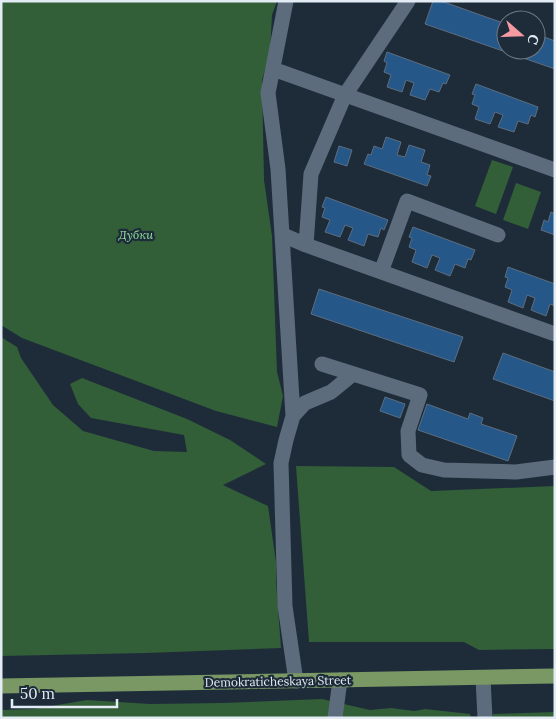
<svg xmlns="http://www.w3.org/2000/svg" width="556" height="719" viewBox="0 0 556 719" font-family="Lora,serif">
<rect width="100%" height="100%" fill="#1e2c3a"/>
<path fill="#325e38" d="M1,1H277L272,15L270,52L262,80L264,180L272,236L277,372L283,396L277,427L216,411L22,338L1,325Z
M492,160L513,167L496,214L475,206Z
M516,183L541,192L528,229L503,220Z
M1,337L17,347L21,358L53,405L83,431L154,451L187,452L184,435L91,418L78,404L70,384L82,378L187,419L230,440L266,464L223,485L268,506L276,562V582L281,648L146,653L1,656Z
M296,466L394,467L431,491L555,486V649L479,650L464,642H309Z
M322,699L370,710L391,708L414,711L425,709L470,714L471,718H1V710L34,709L87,700L150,704L222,703Z
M555,712V718H492L493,714Z"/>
<path fill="#255888" stroke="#5d6d7e" d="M433,1H441L506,24V50H536V34L555,41V69L425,24Z
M387,52L450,75L446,84L443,83L439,92L430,89L425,100L410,95L414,83L406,80L402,92L387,87L391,75L384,72L387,63L384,61Z
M476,84L538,107L535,117L531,115L528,124L518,121L514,132L498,127L503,115L495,112L490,124L475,119L479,107L472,104L475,95L472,94Z
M386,137L401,142L397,155L405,157L409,145L425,150L421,162L430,165L427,175L431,176L427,186L364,164L368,154L371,155L374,146L382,149Z
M339,146L352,150L347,166L334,162Z
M326,197L388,220L384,230L381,228L378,237L368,234L364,246L348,240L353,228L345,225L340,237L325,232L330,220L322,217L325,208L322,207Z
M551,212L555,214V235L541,230L544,220L548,222Z
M413,227L475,250L471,260L468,259L465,268L455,264L450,276L435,270L440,258L432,255L427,268L412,262L416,250L409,247L412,238L409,237Z
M508,267L555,284V306L550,304L546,316L531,310L535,298L527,295L523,308L508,302L512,290L505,287L508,278L505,277Z
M319,289L463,337L454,362L311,314Z
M503,353L555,372V401L493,379Z
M385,397L405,404L400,418L380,411Z
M427,404L468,419L470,413L483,418L481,424L517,436L508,461L418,430Z"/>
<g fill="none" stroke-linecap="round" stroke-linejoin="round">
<path stroke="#5c6c7d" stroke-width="15" d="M286,1L268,93L278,169L293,416L286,440L281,463L285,606L296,681
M273,69L555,170
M283,235L306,245L555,334
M306,245L311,174L345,95L408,1
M381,272L407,201L498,235
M322,364L420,395L408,431L409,455L422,465L444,470L516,472L555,467
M293,416L305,403L331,392L353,374
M483,678L485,718
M335,718L340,680"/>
<path stroke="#799864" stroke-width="15" d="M1,686L555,676"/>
</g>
<g text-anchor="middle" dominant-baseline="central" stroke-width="4.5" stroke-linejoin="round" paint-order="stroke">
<g font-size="12" font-style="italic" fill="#93e59e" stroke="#1e2c3a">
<text x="136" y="234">Дубки</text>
</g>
<g font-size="12" fill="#e3ecf5" stroke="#1e2c3a">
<text transform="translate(278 681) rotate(-1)">Demokraticheskaya Street</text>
</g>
</g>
<rect width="556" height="719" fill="none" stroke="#e3ecf5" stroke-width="5"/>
<g transform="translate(521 35) rotate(110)"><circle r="24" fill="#1e2c3a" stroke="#6d7985"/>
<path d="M0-4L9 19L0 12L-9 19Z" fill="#f49aa3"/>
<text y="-8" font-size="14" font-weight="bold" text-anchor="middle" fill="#e3ecf5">С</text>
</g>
<path d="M12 699v8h105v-8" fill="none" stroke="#e3ecf5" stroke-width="2.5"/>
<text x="20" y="699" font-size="15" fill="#e3ecf5" stroke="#1e2c3a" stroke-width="4" paint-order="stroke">50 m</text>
</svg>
